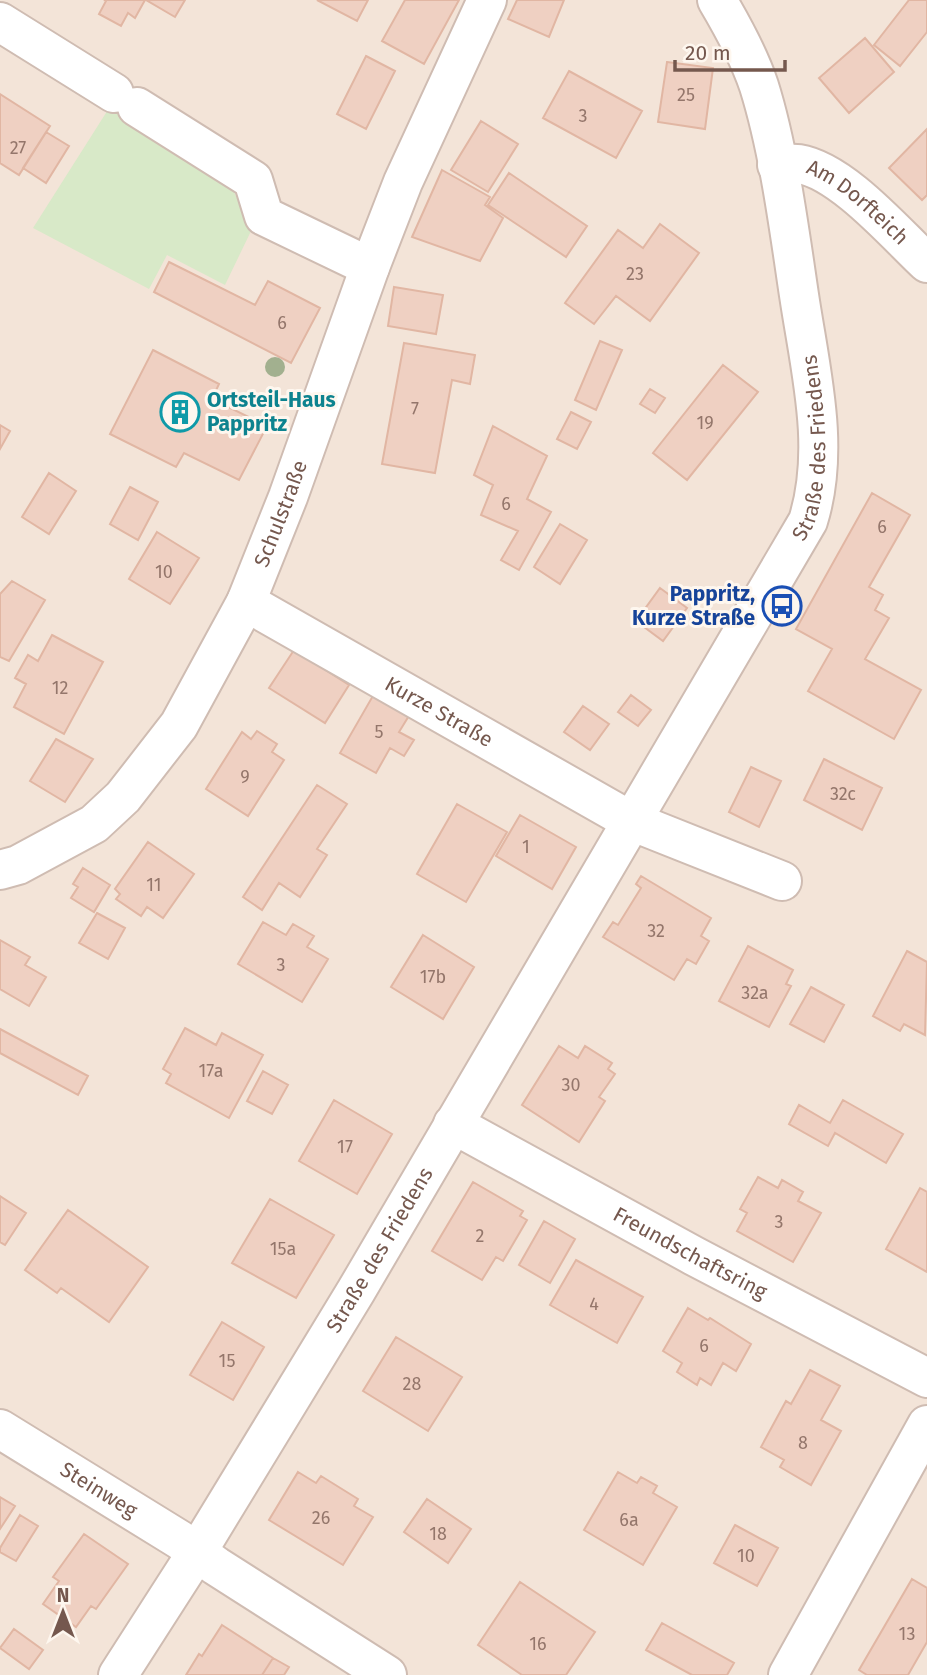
<svg xmlns="http://www.w3.org/2000/svg" width="927" height="1675" viewBox="0 0 927 1675" font-family="'Fira Sans',sans-serif">
<rect width="100%" height="100%" fill="#fbf3e9"/>
<path fill="#f3e4d8" d="M0,0H927V1675H0Z"/>
<path fill="#d8e9c8" d="M111,105L228,180L252,229L225,285L167,255L149,289L33,228Z"/>
<path fill="#efd0c2" stroke="#e1b6a3" stroke-width="2" d="M104,0H145L135,18L128,13L121,26L99,14L106,1Z
M146,0H185L175,17Z
M317,0H368L357,21Z
M405,0H459L424,64L382,41Z
M517,0H564L549,37L508,19Z
M909,0H927V32L900,66L874,45Z
M865,38L894,72L849,113L819,78Z
M366,56L395,71L366,129L337,114Z
M667,62L713,68L705,129L658,122Z
M569,71L642,111L616,158L543,118Z
M0,94L50,126L19,175L0,163Z
M481,121L518,144L488,192L451,170Z
M927,129V195L922,200L889,168Z
M46,132L69,146L46,183L23,168Z
M442,170L490,197L485,205L503,218L480,261L412,237Z
M509,173L587,226L566,257L488,205Z
M660,224L699,253L650,321L616,296L594,324L565,303L618,230L643,248Z
M169,262L255,305L268,281L320,308L291,363L154,292Z
M394,287L443,295L436,334L388,326Z
M600,341L622,350L596,410L575,400Z
M404,343L475,355L470,384L452,380L435,473L382,464Z
M153,350L219,384L212,399L267,426L239,480L184,453L176,467L110,434Z
M723,365L758,392L687,480L653,453Z
M650,389L665,398L655,413L640,404Z
M571,412L591,422L577,449L557,439Z
M0,425L10,431L0,449Z
M493,426L547,456L527,499L551,512L519,570L501,560L518,531L481,515L493,485L474,475Z
M49,473L76,491L49,534L22,517Z
M130,487L158,502L138,540L110,524Z
M872,493L910,515L869,587L883,595L875,610L889,618L865,659L921,690L894,739L808,691L832,649L796,629Z
M560,524L587,540L560,584L534,567Z
M157,532L199,558L170,604L129,579Z
M12,581L45,600L9,661L0,657V594Z
M660,588L687,608L663,641L636,621Z
M52,635L103,662L64,734L14,707L26,684L15,678L28,655L38,661Z
M294,650L349,685L325,723L269,688Z
M374,694L410,714L399,732L414,740L404,756L390,748L376,773L340,753Z
M631,695L651,710L638,726L618,712Z
M583,706L609,724L590,750L564,732Z
M257,731L277,744L272,752L284,760L248,816L206,789L242,732L251,739Z
M56,739L93,759L65,802L30,781Z
M824,759L882,788L862,830L804,800Z
M751,767L781,781L759,827L729,812Z
M317,785L347,804L317,849L327,855L300,897L279,883L262,910L243,897Z
M457,804L507,832L466,902L417,874Z
M520,815L576,847L552,889L496,856Z
M148,842L194,874L163,918L147,907L141,916L116,899L120,894L115,889Z
M83,868L110,885L94,912L71,898L78,887L73,884Z
M641,876L711,918L701,936L709,941L696,964L687,959L674,980L603,937L613,922L618,925L641,888L636,884Z
M97,913L125,928L108,959L79,943Z
M263,922L286,935L293,924L314,936L307,947L328,959L302,1002L238,964Z
M423,935L474,967L443,1019L391,987Z
M0,940L30,957L25,965L46,977L29,1006L0,989Z
M748,946L793,970L786,984L791,986L769,1027L719,1001Z
M907,951L927,962L925,1035L904,1024L900,1031L873,1016Z
M811,987L844,1005L824,1042L790,1024Z
M185,1028L216,1045L222,1033L263,1055L229,1118L166,1083L171,1074L163,1069Z
M0,1029L88,1076L78,1095L0,1053Z
M559,1046L578,1058L585,1046L612,1063L608,1069L615,1074L599,1097L605,1101L579,1142L522,1105Z
M263,1071L288,1085L272,1114L247,1101Z
M334,1100L392,1134L357,1194L299,1161Z
M843,1100L903,1134L886,1163L835,1133L828,1146L789,1124L799,1105L830,1123Z
M758,1177L778,1188L782,1180L803,1192L798,1201L821,1213L793,1262L737,1231L747,1213L740,1209Z
M473,1182L523,1211L520,1216L527,1220L503,1261L496,1257L482,1280L432,1251Z
M920,1188L927,1192V1272L886,1249Z
M0,1196L26,1213L5,1245L0,1242Z
M270,1199L334,1235L296,1298L232,1263Z
M68,1210L148,1267L109,1322L61,1288L57,1293L25,1270Z
M544,1221L575,1239L550,1283L519,1265Z
M576,1260L643,1297L617,1343L550,1305Z
M688,1308L708,1320L710,1318L751,1344L736,1371L723,1363L711,1385L700,1378L697,1385L677,1372L682,1363L663,1351Z
M222,1322L264,1347L233,1400L190,1375Z
M396,1337L462,1377L428,1431L363,1391Z
M810,1370L840,1386L821,1420L841,1431L811,1485L780,1467L784,1460L761,1447L786,1401L791,1404Z
M298,1472L316,1483L321,1476L358,1499L354,1506L373,1517L343,1565L269,1520Z
M618,1472L637,1483L641,1477L657,1486L653,1493L677,1507L643,1565L584,1530Z
M0,1497L15,1506L0,1529Z
M427,1499L471,1529L448,1563L404,1532Z
M20,1515L38,1526L16,1561L0,1552V1548Z
M735,1525L778,1548L757,1586L714,1563Z
M84,1534L128,1564L96,1609L91,1606L76,1627L43,1604L59,1581L53,1577Z
M912,1579L927,1588V1642L908,1675H867L859,1670Z
M520,1582L595,1632L566,1675H522L478,1645Z
M662,1623L734,1663L727,1675H692L646,1650Z
M222,1625L273,1658L262,1675H186L199,1654L202,1656Z
M14,1629L43,1650L29,1669L0,1648Z
M273,1658L289,1667L284,1675H262Z"/>
<g fill="none" stroke-linecap="round" stroke-linejoin="round">
<g stroke="#cfbcb2" stroke-width="42">
<g id="minor">
<path d="M0,22L114,93"/>
<path d="M137,107L253,180L264,216L370,267"/>
<path id="s1" d="M777,165C784,164 792,163 799,164C842,171 895,233 927,263"/>
<path id="s2" d="M246,602L631,821L782,881"/>
<path id="s3" d="M0,870L18,865L94,824L123,797L179,725L246,602L288,497L370,267L403,182L487,0"/>
<path id="s4" d="M453,1124L694,1256L927,1378"/>
<path id="s5" d="M0,1429L180,1540L216,1566L387,1675"/>
<path id="s6" d="M118,1675L197,1552L356,1291L808,521C831,448 810,369 799,295C789,228 779,150 759,86C749,56 733,27 717,0"/>
<path d="M788,1675L927,1425"/>
</g>
</g>
<use href="#minor" stroke="#fff" stroke-width="38"/>
</g>
<circle fill="#a2b08f" cx="275" cy="367" r="10"/>
<defs>
<g id="building-ring" transform="scale(2.0125)"><circle r="9.5" fill="#fef7ef" stroke="#0f9aa8" stroke-width="1.5"/><path d="M-4-6H4V6H1V3H-1V6H-4ZM-2.5-4.3h1.7v1.8h-1.7ZM.8-4.3h1.7v1.8H.8ZM-2.5-1h1.7V.8h-1.7ZM.8-1h1.7V.8H.8Z" fill="#0f9aa8"/></g>
<g id="bus-ring" transform="scale(2.0125)"><circle r="9.5" fill="#fef7ef" stroke="#1a4fb4" stroke-width="1.5"/><path d="M-5-6H5V4H4V6H2V4H-2V6H-4V4H-5ZM-3.5-4V0h7V-4ZM-3.5 1.2v1.5H-2V1.2ZM2 1.2v1.5H3.5V1.2Z" fill="#1a4fb4"/></g>
</defs>
<g fill-rule="evenodd">
<use href="#building-ring" x="180" y="412"/>
<use href="#bus-ring" x="782" y="606"/>
</g>
<g text-anchor="middle" dominant-baseline="central" stroke-width="6" stroke-linejoin="round" paint-order="stroke">
<g font-size="18" fill="#94766b">
<text x="686" y="95">25</text>
<text x="583" y="116">3</text>
<text x="18" y="148">27</text>
<text x="635" y="274">23</text>
<text x="282" y="323">6</text>
<text x="415" y="409">7</text>
<text x="705" y="423">19</text>
<text x="506" y="504">6</text>
<text x="882" y="527">6</text>
<text x="164" y="572">10</text>
<text x="60" y="688">12</text>
<text x="379" y="732">5</text>
<text x="245" y="777">9</text>
<text x="843" y="794">32c</text>
<text x="526" y="847">1</text>
<text x="154" y="885">11</text>
<text x="656" y="931">32</text>
<text x="281" y="965">3</text>
<text x="433" y="977">17b</text>
<text x="755" y="993">32a</text>
<text x="211" y="1071">17a</text>
<text x="571" y="1085">30</text>
<text x="345" y="1147">17</text>
<text x="779" y="1222">3</text>
<text x="480" y="1236">2</text>
<text x="283" y="1249">15a</text>
<text x="594" y="1304">4</text>
<text x="704" y="1346">6</text>
<text x="227" y="1361">15</text>
<text x="412" y="1384">28</text>
<text x="803" y="1443">8</text>
<text x="321" y="1518">26</text>
<text x="629" y="1520">6a</text>
<text x="438" y="1534">18</text>
<text x="746" y="1556">10</text>
<text x="907" y="1634">13</text>
<text x="538" y="1644">16</text>
</g>
<g font-size="21" fill="#75584e" stroke="#fef7ef">
<text stroke="none"><textPath href="#s1" startOffset="93">Am Dorfteich</textPath></text>
<text stroke="none"><textPath href="#s6" startOffset="1418">Straße des Friedens</textPath></text>
<text stroke="none"><textPath href="#s3" startOffset="471">Schulstraße</textPath></text>
<text stroke="none"><textPath href="#s2" startOffset="222">Kurze Straße</textPath></text>
<text stroke="none"><textPath href="#s6" startOffset="499">Straße des Friedens</textPath></text>
<text stroke="none"><textPath href="#s4" startOffset="270">Freundschaftsring</textPath></text>
<text stroke="none"><textPath href="#s5" startOffset="116">Steinweg</textPath></text>
</g>
<g font-size="21" font-weight="bold" fill="#0d838f" stroke="#fef7ef" text-anchor="start">
<text x="207" y="400">Ortsteil-Haus<tspan x="207" dy="24">Pappritz</tspan></text>
</g>
<g font-size="21" font-weight="bold" fill="#164399" stroke="#fef7ef" text-anchor="end">
<text x="755" y="594">Pappritz,<tspan x="755" dy="24">Kurze Straße</tspan></text>
</g>
</g>
<g transform="translate(63 1612)" stroke="#fef7ef" stroke-width="5" paint-order="stroke">
<path d="M0-5L12 26L0 18L-12 26Z" fill="#75584e"/>
<text y="-10" font-size="19" font-weight="bold" text-anchor="middle" fill="#75584e">N</text>
</g>
<path d="M675 60v10h110v-10" fill="none" stroke="#75584e" stroke-width="3.5"/>
<text x="685" y="60" font-size="21" fill="#75584e" stroke="#fef7ef" stroke-width="5" paint-order="stroke">20 m</text>
</svg>
